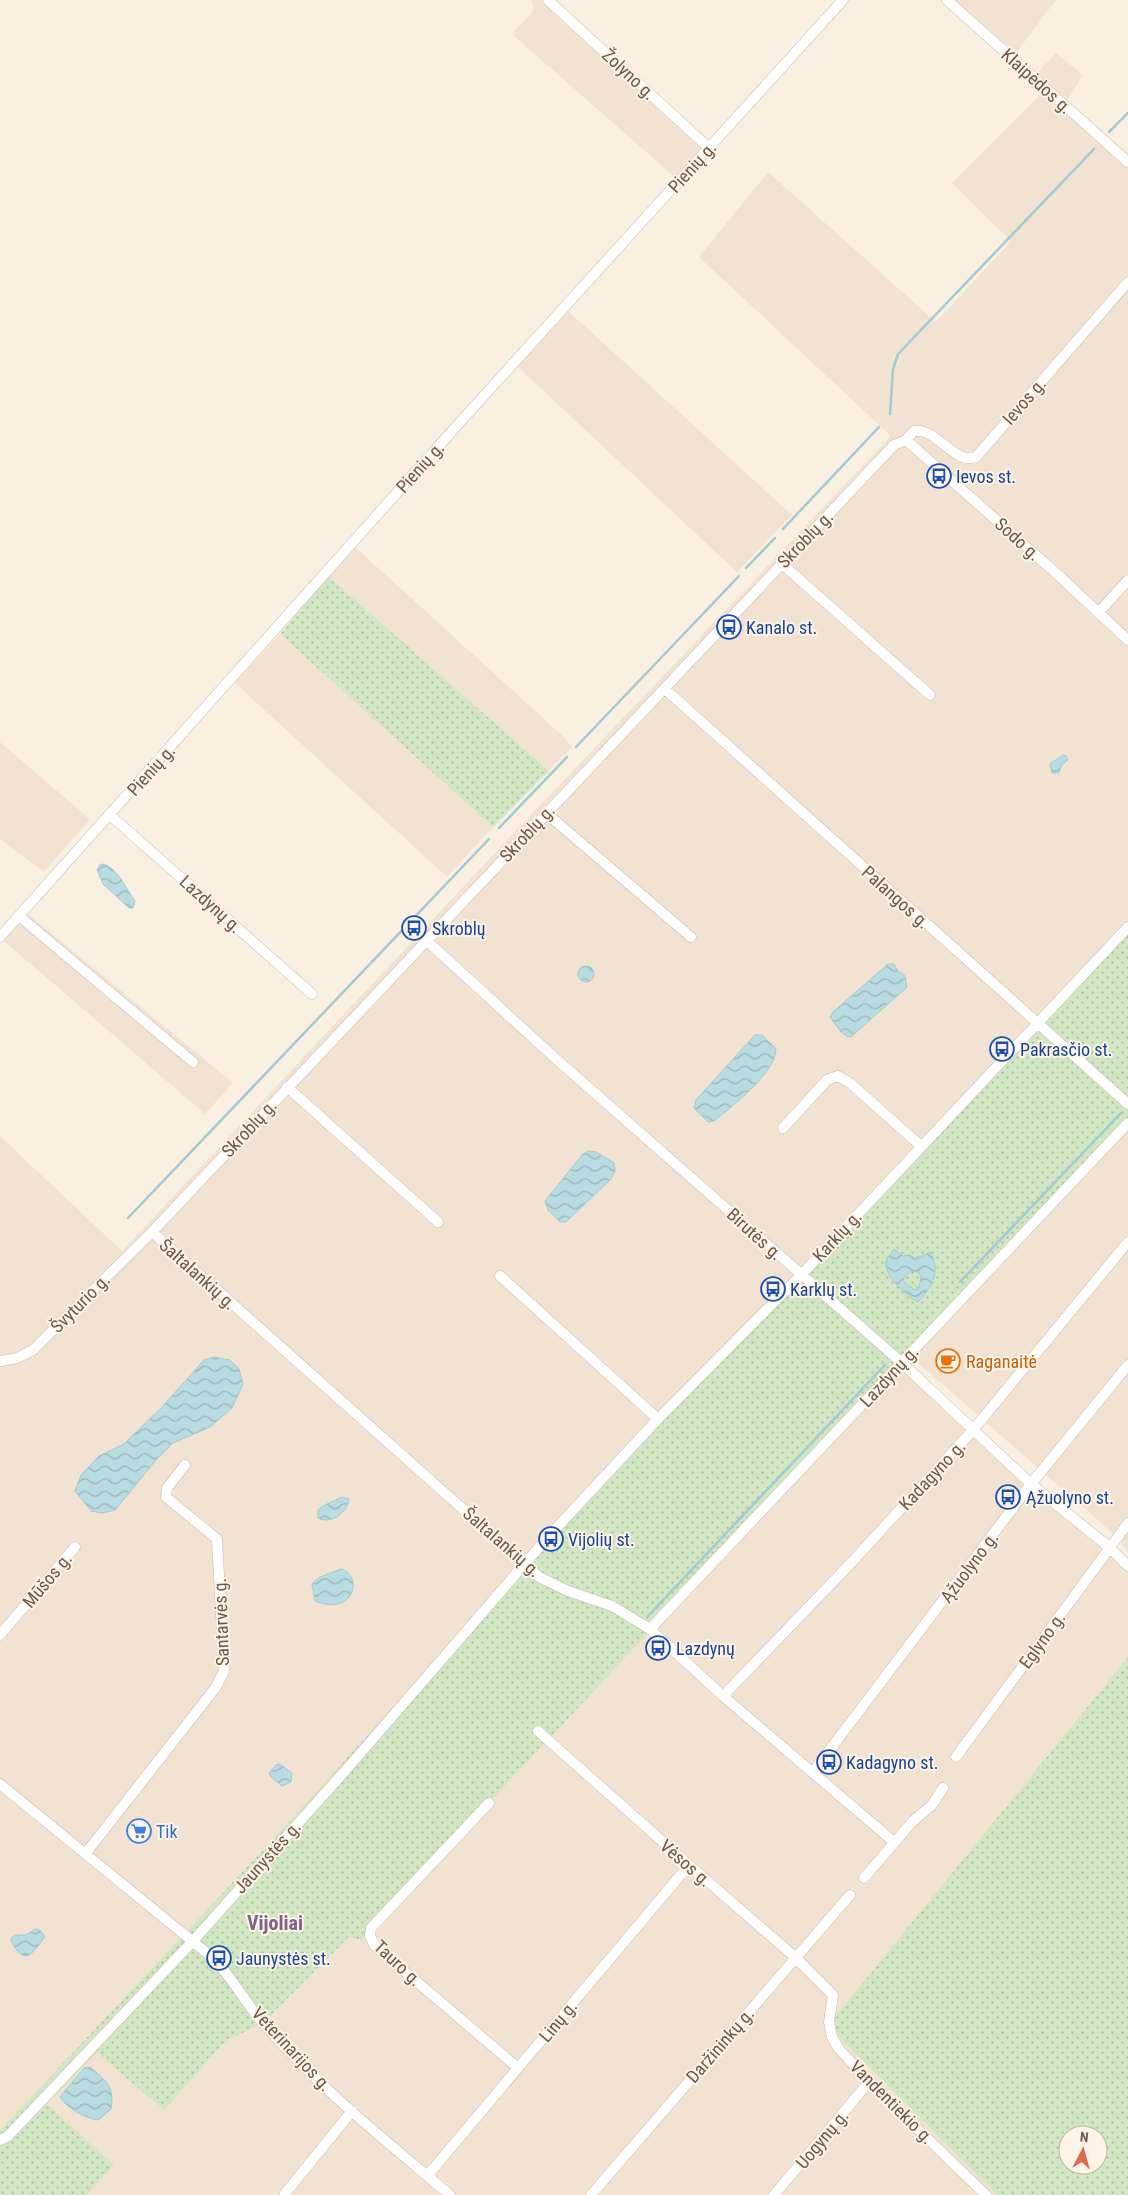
<svg xmlns="http://www.w3.org/2000/svg" width="1128" height="2195" viewBox="0 0 1128 2195" font-family="'Roboto Condensed',sans-serif">
<defs>
<pattern id="grass-dots" width="8" height="8" patternUnits="userSpaceOnUse" patternTransform="scale(1.25)"><rect width="8" height="8" fill="#d1e6c2"/><path d="M2 2h.1M6 6h.1" fill="none" stroke="#aebda0" stroke-width="1.8" stroke-linecap="round"/></pattern>
<pattern id="water-waves" width="16" height="10" patternUnits="userSpaceOnUse" patternTransform="scale(1.25)"><rect width="16" height="10" fill="#b8dce1"/><path d="M0 5q4-4 8 0t8 0" fill="none" stroke="#9ab5b8"/></pattern>
</defs>
<rect width="100%" height="100%" fill="#faf0e2"/>
<path fill="#f1e2d1" fill-rule="evenodd" d="M532,0H552L710,141L679,181L512,34L534,10Z
M953,0H1056L1016,53Z
M1056,53L1083,75L1067,101L1128,154V927L503,1586L263,1850L0,2130V1136L122,1251L508,839L891,436L699,257L768,172L936,322L1011,241L952,183L1041,94L1030,81ZM162,1407L210,1427L174,1443L156,1460L99,1456L124,1444Z
M567,310L792,515L737,572L517,366Z
M354,546L565,738L572,747L549,771L328,576Z
M280,634L493,827L447,877L235,683Z
M0,742L90,819L44,872L0,839Z
M28,914L233,1083L205,1114L4,941Z
M1128,1123V1553L1117,1537L909,1355Z
M901,1362L1128,1569V1657L834,2018L836,2034L997,2195H87L114,2165L47,2104L97,2053L164,2110L226,2041L263,2023L349,1937L489,1803Z"/>
<path fill="url(#grass-dots)" fill-rule="evenodd" d="M328,576L549,771L493,827L280,634Z
M1128,927V1123L652,1622L647,1634L361,1940L349,1937L263,2023L226,2041L164,2110L97,2053L47,2104L114,2165L87,2195H0V2130L263,1850L503,1586Z
M1128,1657V2195H997L836,2034L834,2018ZM1068,2135H1098V2165H1068Z"/>
<path fill="url(#water-waves)" stroke="#a0cbd2" fill-rule="evenodd" d="M1063,755L1066,756L1068,760L1062,764L1059,773H1052L1050,764Z
M103,864C118,868 126,889 135,901L133,908H129L103,884L97,870L100,865Z
M888,964H894L898,971L905,976L907,987L852,1036L848,1037L841,1032L830,1017L833,1012Z
M578 974a8 8 0 1 1 16 0a8 8 0 1 1-16 0Z
M755,1035H762L776,1049C775,1074 733,1105 714,1121L708,1122L694,1108L696,1100Z
M588,1151L596,1152L614,1163L615,1171L611,1179L566,1222H560L548,1210L545,1201L583,1154Z
M894,1249L903,1256L909,1255L916,1259L930,1252C942,1271 931,1288 918,1302C908,1297 884,1276 886,1263C886,1258 891,1254 894,1249ZM913,1271L918,1272L921,1276L919,1288L915,1290L905,1283L903,1279L907,1274Z
M214,1357L230,1360L239,1369L243,1384L232,1408L210,1427L173,1443L156,1460L115,1510L103,1513L91,1511L75,1491L81,1475L99,1456L124,1444L162,1407L204,1360Z
M342,1497L349,1499C348,1512 331,1525 318,1518V1510L323,1506Z
M341,1569C364,1576 354,1617 315,1601L312,1584L320,1577Z
M280,1764L292,1773L291,1782L282,1786L271,1777L269,1773L276,1765Z
M35,1929L40,1930L45,1937C36,1947 28,1966 16,1949C13,1944 11,1943 11,1938L14,1935H26Z
M90,2067C106,2081 115,2086 111,2109L98,2120C85,2118 68,2109 60,2097L84,2068Z"/>
<g fill="none" stroke-linecap="round" stroke-linejoin="round">
<path stroke="#a0cbd2" stroke-width="2.5" d="M1109,132L1128,113
M890,414L893,369L898,354L1094,149
M783,529L879,427
M746,568L775,538
M576,747L739,576
M499,828L567,757
M128,1218L489,839
M960,1282L1121,1113
M648,1616L885,1365"/>
<g stroke="#ccbaad" stroke-width="11">
<path id="street" d="M548,0L709,148
M947,0L1128,162
M906,440L1057,574L1128,640
M781,563L930,695
M1098,613L1128,580
M665,689L1128,1104
M546,813L691,937
M110,815L312,994
M19,916L193,1062
M0,937L462,420L843,0
M427,941L555,1058L901,1362L1031,1484L1109,1547L1128,1566
M287,1087L438,1222
M783,1128L827,1080L838,1076L850,1083L921,1146
M152,1232L539,1577L568,1591L612,1606L650,1629L723,1696L894,1842
M500,1276L658,1419
M0,1361L17,1358L33,1350L152,1232L894,445L906,440L914,431C939,428 954,466 976,457L1128,282
M650,1629L1128,1123
M0,1635L75,1547
M723,1696L851,1563L973,1430L1128,1242
M538,1731L689,1865L795,1957L833,1995L829,2022L832,2037L839,2049L869,2082L986,2195
M956,1757L1128,1523
M813,1772L1031,1484L1128,1365
M0,1784L213,1958C233,1978 245,2003 264,2024C319,2088 386,2141 450,2195
M489,1803L371,1928L370,1936L375,1946L518,2068
M86,1853L216,1687L224,1671L217,1539L166,1497L167,1488L185,1465
M864,1878L912,1822L932,1805L943,1788
M0,2140L8,2136L193,1941L345,1771L548,1537L658,1419L801,1275L1128,927
M427,2176L689,1865
M284,2195L352,2111
M591,2195L850,1895
M774,2195L869,2082"/>
</g>
<use href="#street" stroke="#fff" stroke-width="10"/>
</g>
<defs>
<g id="bus-ring" transform="scale(1.25)"><circle r="9.5" fill="#fdf4e7" stroke="#1a4fb4" stroke-width="1.5"/><path d="M-5-6H5V4H4V6H2V4H-2V6H-4V4H-5ZM-3.5-4V0h7V-4ZM-3.5 1.2v1.5H-2V1.2ZM2 1.2v1.5H3.5V1.2Z" fill="#1a4fb4"/></g>
<g id="cafe-ring" transform="scale(1.25)"><circle r="9.5" fill="#fdf4e7" stroke="#e8710a" stroke-width="1.5"/><path d="M-5.5-4.5H6V0H3Q3 3.5 0 3.5H-2.5Q-5.5 3.5-5.5 0ZM3-3.2v2h1.7v-2ZM-6 4.5H4V6H-6Z" fill="#e8710a"/></g>
<g id="supermarket-ring" transform="scale(1.25)"><circle r="9.5" fill="#fdf4e7" stroke="#3f7fe0" stroke-width="1.5"/><path d="M-6-5.5h2.5l.6 2H6L4.5 2H-2.5L-4.4-4H-6ZM-1.5 3.2a1.3 1.3 0 1 0 .1 0ZM3 3.2a1.3 1.3 0 1 0 .1 0Z" fill="#3f7fe0"/></g>
</defs>
<g fill-rule="evenodd">
<use href="#bus-ring" x="939" y="476"/>
<use href="#bus-ring" x="729" y="627"/>
<use href="#bus-ring" x="414" y="928"/>
<use href="#bus-ring" x="1002" y="1049"/>
<use href="#bus-ring" x="773" y="1289"/>
<use href="#cafe-ring" x="948" y="1361"/>
<use href="#bus-ring" x="1008" y="1497"/>
<use href="#bus-ring" x="551" y="1539"/>
<use href="#bus-ring" x="658" y="1648"/>
<use href="#bus-ring" x="829" y="1762"/>
<use href="#supermarket-ring" x="139" y="1831"/>
<use href="#bus-ring" x="219" y="1958"/>
</g>
<g text-anchor="middle" dominant-baseline="central" stroke-width="4" stroke-linejoin="round" paint-order="stroke">
<g font-size="18" fill="#6f574b" stroke="#fdf4e7">
<text transform="translate(629 74) rotate(43)">Žolyno g.</text>
<text transform="translate(1037 81) rotate(42)">Klaipėdos g.</text>
<text transform="translate(692 167) rotate(-48)">Pienių g.</text>
<text transform="translate(1024 401) rotate(-49)">Ievos g.</text>
<text transform="translate(420 467) rotate(-48)">Pienių g.</text>
<text transform="translate(805 539) rotate(-46)">Skroblų g.</text>
<text transform="translate(1018 539) rotate(42)">Sodo g.</text>
<text transform="translate(151 770) rotate(-48)">Pienių g.</text>
<text transform="translate(527 833) rotate(-47)">Skroblų g.</text>
<text transform="translate(896 897) rotate(42)">Palangos g.</text>
<text transform="translate(211 904) rotate(42)">Lazdynų g.</text>
<text transform="translate(249 1128) rotate(-47)">Skroblų g.</text>
<text transform="translate(755 1234) rotate(42)">Birutės g.</text>
<text transform="translate(837 1236) rotate(-47)">Karklų g.</text>
<text transform="translate(198 1274) rotate(42)">Šaltalankių g.</text>
<text transform="translate(80 1303) rotate(-45)">Švyturio g.</text>
<text transform="translate(889 1376) rotate(-47)">Lazdynų g.</text>
<text transform="translate(932 1475) rotate(-47)">Kadagyno g.</text>
<text transform="translate(502 1542) rotate(41)">Šaltalankių g.</text>
<text transform="translate(969 1567) rotate(-53)">Ąžuolyno g.</text>
<text transform="translate(47 1580) rotate(-50)">Mūšos g.</text>
<text transform="translate(221 1622) rotate(-92)">Santarvės g.</text>
<text transform="translate(1042 1640) rotate(-54)">Eglyno g.</text>
<text transform="translate(267 1857) rotate(-48)">Jaunystės g.</text>
<text transform="translate(686 1863) rotate(41)">Vėsos g.</text>
<text transform="translate(398 1963) rotate(43)">Tauro g.</text>
<text transform="translate(558 2021) rotate(-50)">Linų g.</text>
<text transform="translate(720 2045) rotate(-49)">Daržininkų g.</text>
<text transform="translate(292 2049) rotate(47)">Veterinarijos g.</text>
<text transform="translate(892 2102) rotate(45)">Vandentiekio g.</text>
<text transform="translate(822 2139) rotate(-50)">Uogynų g.</text>
</g>
<g font-size="18" fill="#164399" stroke="#fdf4e7" text-anchor="start">
<text x="956" y="476">Ievos st.</text>
<text x="746" y="627">Kanalo st.</text>
<text x="432" y="928">Skroblų</text>
<text x="1020" y="1049">Pakrasčio st.</text>
<text x="790" y="1289">Karklų st.</text>
<text x="1026" y="1497">Ąžuolyno st.</text>
<text x="568" y="1539">Vijolių st.</text>
<text x="676" y="1648">Lazdynų</text>
<text x="846" y="1762">Kadagyno st.</text>
<text x="236" y="1958">Jaunystės st.</text>
</g>
<g font-size="18" fill="#c56008" stroke="#fdf4e7" text-anchor="start">
<text x="966" y="1361">Raganaitė</text>
</g>
<g font-size="18" fill="#366cbe" stroke="#fdf4e7" text-anchor="start">
<text x="156" y="1831">Tik</text>
</g>
<g font-size="20" font-weight="bold" fill="#7d638c" stroke="#fdf4e7">
<text x="275" y="1923">Vijoliai</text>
</g>
</g>
<g transform="translate(1083 2150) rotate(6)"><circle r="24" fill="#fdf4e7" stroke="#c4b5a9"/>
<path d="M0-4L9 19L0 12L-9 19Z" fill="#da6c50"/>
<text y="-8" font-size="14" font-weight="bold" text-anchor="middle" fill="#6f574b">N</text>
</g>
</svg>
